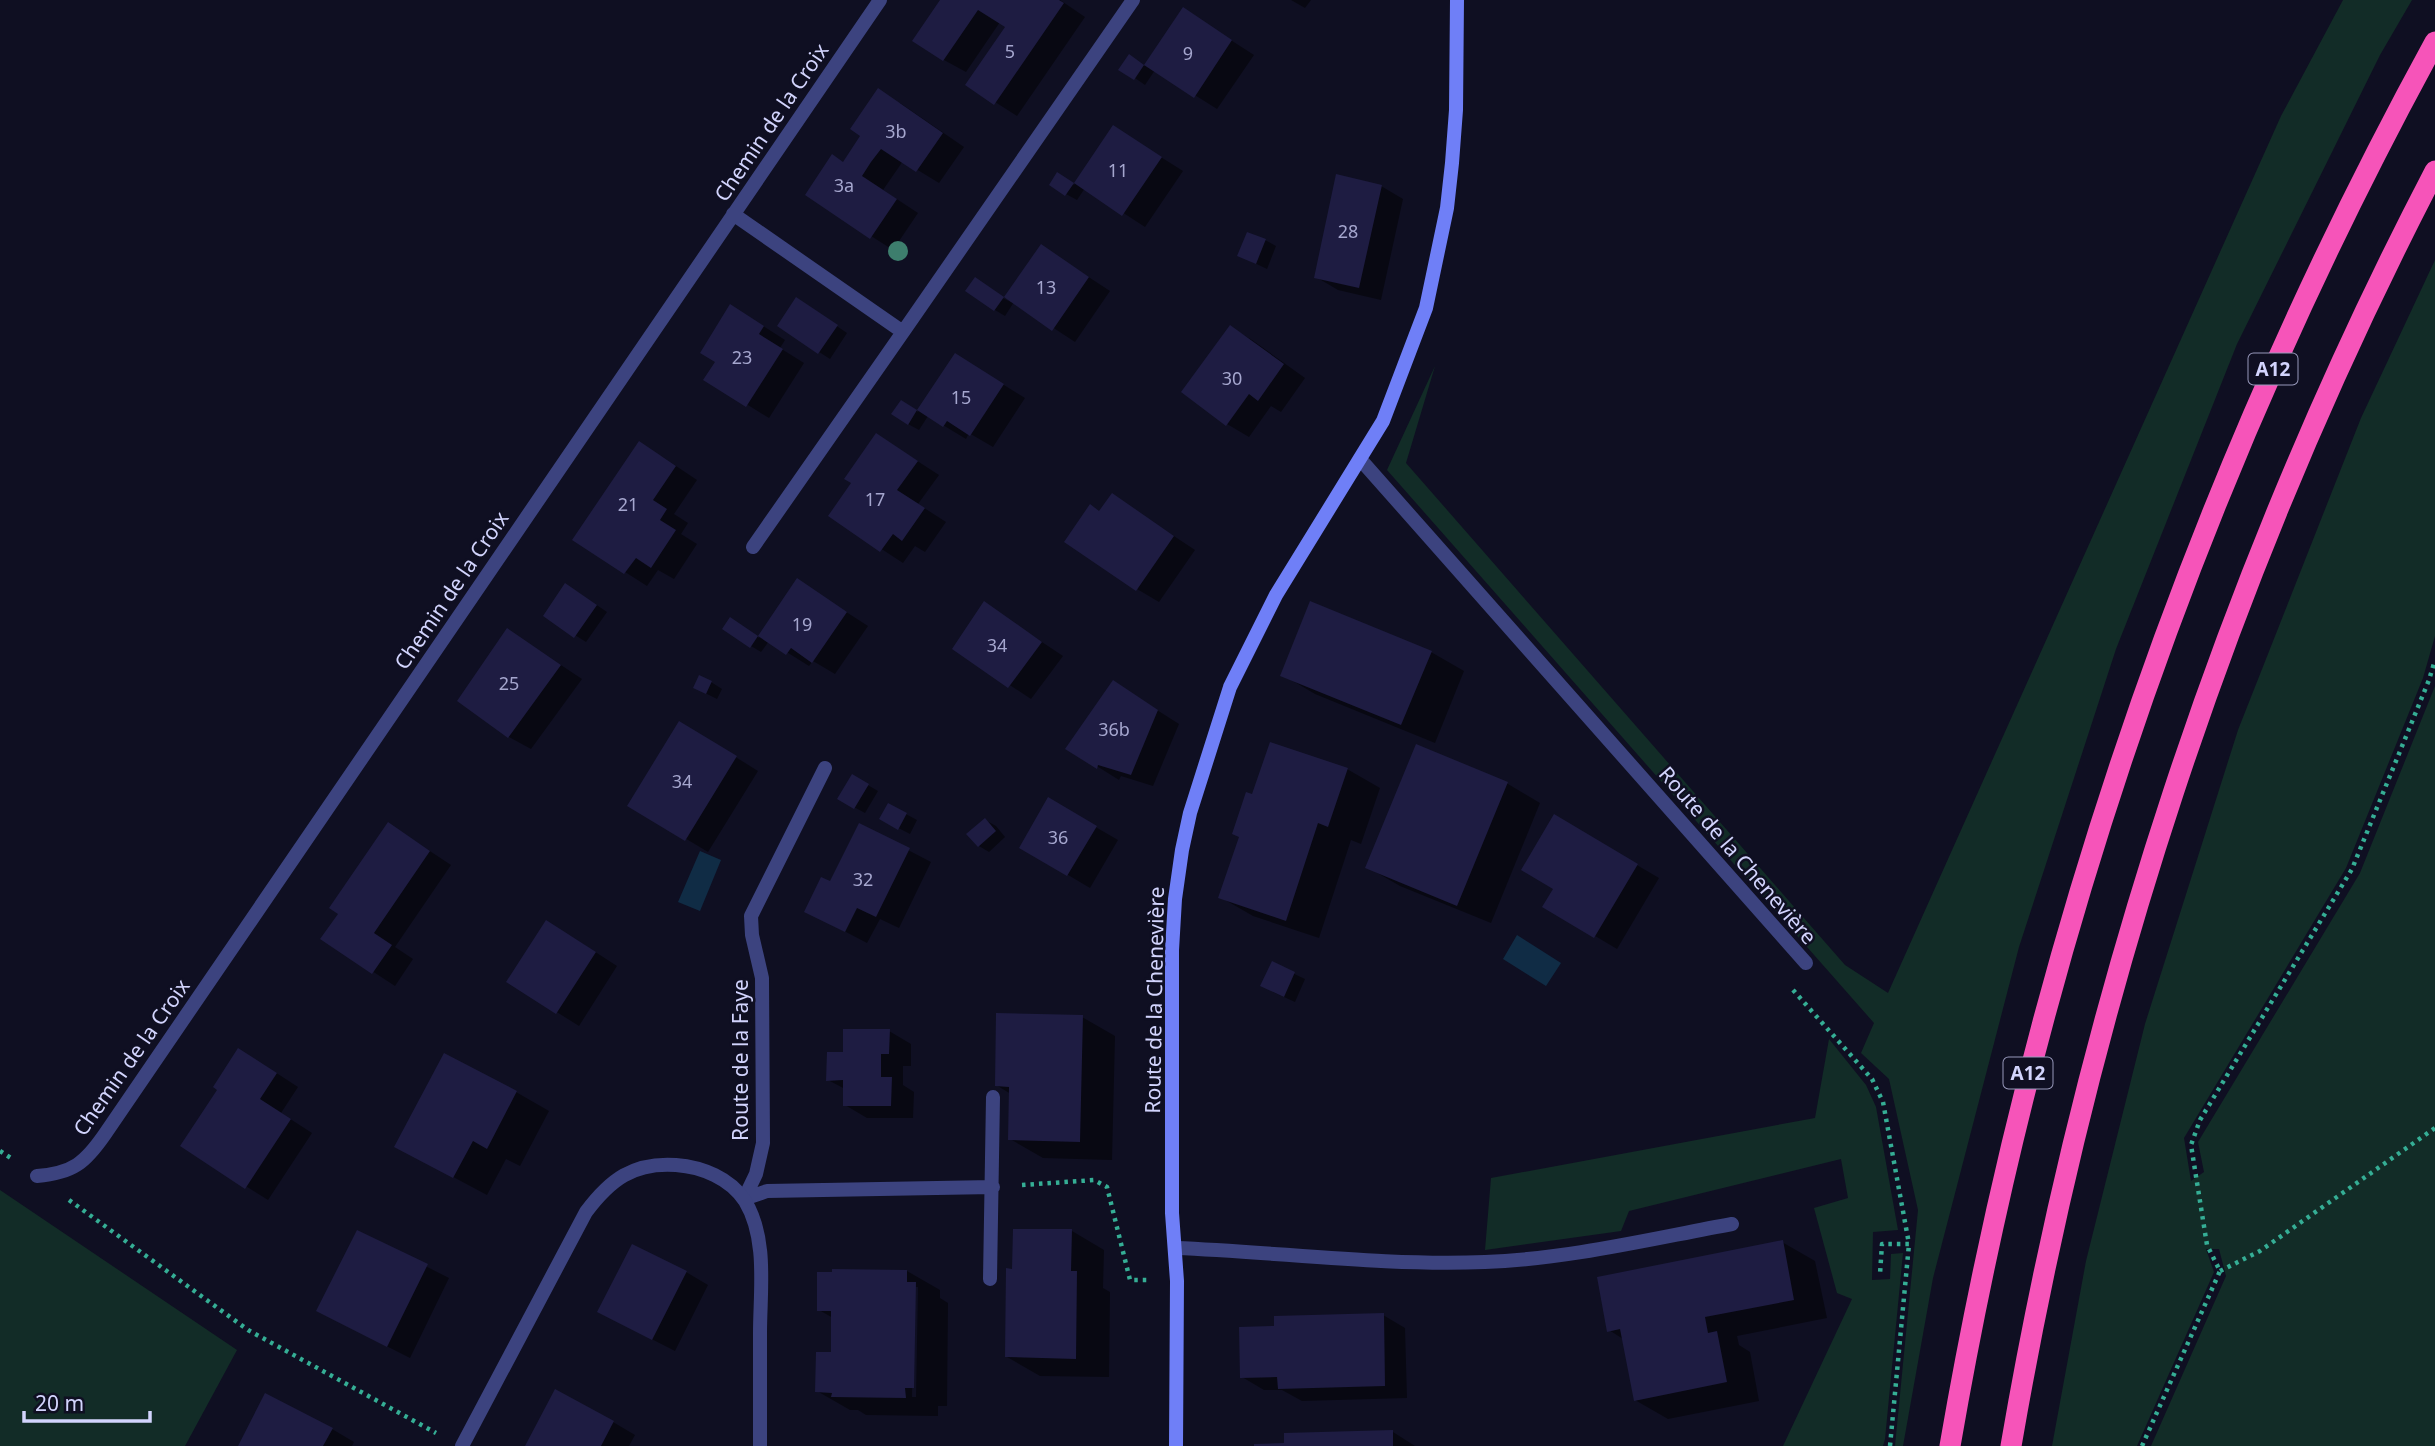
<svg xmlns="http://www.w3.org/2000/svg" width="2435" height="1446" viewBox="0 0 2435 1446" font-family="'Noto Sans',sans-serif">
<rect width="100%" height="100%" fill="#0f0f22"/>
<path fill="#122c27" d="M2343,0H2412L2380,55L2237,344L2116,649L2019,947L1933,1278L1903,1446H1895L1918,1210L1889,1079L1861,1053L1874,1023L1387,470L1435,366L1406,463L1845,965L1888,993L2281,116Z
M2435,260V636L2423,678L2346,868L2184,1138L2191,1181L2204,1172L2198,1142L2360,873L2435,686V1446H2151L2226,1276L2219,1249H2206L2214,1272L2137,1446H2052L2086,1261L2145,1024L2238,730L2361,418Z
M1829,1039L1866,1085L1876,1107L1898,1230L1873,1232L1872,1280L1890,1279L1891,1254L1903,1253L1885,1439L1883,1446H1783L1852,1299L1837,1293L1814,1208L1848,1198L1841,1159L1629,1211L1621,1231L1485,1250L1491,1178L1815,1118Z
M0,1190L237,1350L185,1446H0Z"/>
<path fill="#102c45" d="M700,851L721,860L700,911L678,902Z
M1517,935L1561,963L1546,986L1503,959Z"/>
<path fill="#0007" fill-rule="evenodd" d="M942,0H1060L1085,17L1017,116L967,84L1007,27L1000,22L966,72L944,60Z
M1291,0H1311L1305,8Z
M1184,10L1254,55L1217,109L1155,70L1145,85L1135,78L1129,57L1145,66Z
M900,103L964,147L939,183L903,161L883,190L918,213L893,250L807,195L844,163L863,135Z
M1113,127L1183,171L1145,227L1085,188L1077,200L1066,194L1058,175L1074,185Z
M1381,186L1403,199L1381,300L1338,290L1316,277Z
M1265,240L1276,246L1267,269L1240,256Z
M1041,246L1110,291L1075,342L1014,302L1005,316L995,310L996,295L1011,302Z
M807,306L847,333L830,359L779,326Z
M752,319L785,340L780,348L804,363L769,418L706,379Z
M1230,327L1252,340L1305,378L1281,412L1271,406L1249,437L1227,424Z
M956,355L1025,398L993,447L969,433L966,439L928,416L919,430L908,424L902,402L918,412Z
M877,435L939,475L918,504L946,522L925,552L915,546L903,563L831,516L853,483Z
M661,456L697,480L674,514L688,523L681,534L697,544L674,579L658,570L647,586L575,540Z
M1112,495L1195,550L1159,602L1137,589Z
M798,581L868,626L835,674L813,661L809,666L769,641L761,652L751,646L741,625L759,638Z
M576,591L607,612L586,642L545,616Z
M985,604L1063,656L1031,699L954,648Z
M508,630L582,679L531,749L509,737L459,700Z
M1431,652L1464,671L1435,743L1315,694L1283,675Z
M711,682L722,689L717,699L705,693Z
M1113,682L1179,724L1153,786L1121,776L1119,780L1068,748Z
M702,736L758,771L708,852L630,805Z
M1417,747L1508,784L1540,803L1491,923L1400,886L1367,867Z
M1347,769L1380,788L1361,844L1351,840L1319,938L1253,916L1220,897L1253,796Z
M852,776L878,791L865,813L839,799Z
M1049,800L1118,840L1090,888L1021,847Z
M889,805L917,820L910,834L881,819Z
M1555,817L1659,878L1617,949L1545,906L1555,889Z
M985,820L996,826L1005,837L989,852L979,846Z
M389,824L451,865L395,947L413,959L395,986L323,939L340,913Z
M860,825L931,862L899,928L880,919L867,943L806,911L831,883Z
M569,935L617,966L579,1026L509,982Z
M1273,964L1305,979L1295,1002L1273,992Z
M1082,1017L1115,1036L1112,1160L1043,1158L1010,1139L1011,1094L996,1085Z
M889,1031L911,1044V1066H903V1085L914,1092L913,1118H867L845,1105V1089L828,1080L845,1054Z
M261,1063L298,1087L281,1113L312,1133L268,1200L182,1146Z
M516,1092L549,1111L520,1166L506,1159L487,1195L397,1147Z
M1072,1231L1104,1250L1103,1288L1110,1292L1109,1377L1040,1376L1007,1357L1013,1271Z
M358,1232L449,1278L410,1358L341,1323Z
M1782,1242L1815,1261L1827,1318L1737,1336L1739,1345L1750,1352L1759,1401L1668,1419L1635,1400L1623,1339L1609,1330Z
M907,1271L940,1290V1298L948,1303L947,1406H938V1416L866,1415L858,1410H850L817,1391L833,1353V1318L819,1310ZM914,1287H918L916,1397H912Z
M686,1272L708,1285L675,1351L622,1324Z
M1383,1315L1405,1328L1407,1398L1302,1401L1282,1390H1264L1242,1377L1276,1327Z
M613,1422L635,1435L629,1446H527Z
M332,1429L354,1442L352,1446H240Z
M1393,1432L1415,1446H1250L1285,1445Z"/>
<path fill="#1e1c42" d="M940,0H1059L1064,3L994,105L965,85L1005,27L978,10L943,61L912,41Z
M1183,7L1232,40L1194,98L1144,65L1134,80L1118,70L1129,54L1144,65Z
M878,88L943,133L916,172L881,149L871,162L862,176L897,199L870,239L805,195L832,154L843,162L860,136L850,129Z
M1113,125L1162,157L1122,216L1074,183Z
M1057,172L1074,183L1065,196L1049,185Z
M1336,174L1382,185L1359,288L1314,278Z
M1247,232L1266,239L1256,264L1237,256Z
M1041,244L1089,277L1052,331L1004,297L994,311L965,291L975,277L1004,297Z
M796,297L838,325L818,354L777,326Z
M730,304L764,326L759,334L783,349L746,407L703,380L715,362L700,353Z
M1230,325L1284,364L1258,401L1249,394L1226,426L1181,392Z
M955,353L1004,384L970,436L947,421L943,427L917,410L908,425L891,414L901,400L917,410Z
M876,433L918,461L897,490L925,508L902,541L893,534L880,552L828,516L851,483L844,479Z
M639,441L676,466L653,500L667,509L660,520L676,530L651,568L636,558L624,574L572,540Z
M1112,493L1174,536L1136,591L1064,542L1090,504L1099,511Z
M797,578L847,612L812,663L791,648L786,655L758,636L750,648L722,629L730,617L758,636Z
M565,583L597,605L574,638L543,616Z
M984,601L1042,642L1008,688L952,649Z
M1310,601L1432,651L1401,725L1280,676Z
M507,628L561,665L508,738L457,701Z
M699,675L712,681L706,694L693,688Z
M1113,680L1158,710L1131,775L1098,765L1097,769L1065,749Z
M679,721L737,756L685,841L627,806Z
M1270,742L1348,768L1328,827L1318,823L1286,921L1218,898L1239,837L1232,834L1246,792L1252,794Z
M1416,744L1508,782L1457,906L1365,868Z
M852,774L869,784L854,809L837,799Z
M1048,797L1097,826L1067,876L1019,848Z
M888,803L907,813L898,830L879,819Z
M1554,814L1638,864L1594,938L1542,907L1553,889L1521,870Z
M985,818L996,831L978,847L966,834Z
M388,822L430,851L374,933L392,945L372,974L320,939L338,914L329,908Z
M859,823L910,848L876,917L857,908L845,932L804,912L821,877L830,881Z
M546,920L596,952L556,1014L506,982Z
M1272,961L1295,972L1284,997L1260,986Z
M996,1013L1083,1015L1080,1142L1008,1140L1009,1087L995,1086Z
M843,1029H890L889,1054H881V1077H892L891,1106H843V1080L826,1081L827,1052H843Z
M238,1048L277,1073L260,1099L291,1119L245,1189L180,1146L217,1090L213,1087Z
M444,1053L517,1091L487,1149L473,1141L453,1178L394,1147Z
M1013,1229H1072L1071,1271H1077L1076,1359L1005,1357L1006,1268L1012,1269Z
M357,1230L428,1264L387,1347L316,1311Z
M1783,1240L1794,1300L1705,1317L1708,1333L1717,1331L1727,1382L1634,1401L1620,1329L1607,1332L1597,1277Z
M632,1244L687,1271L652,1340L597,1312Z
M832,1269L907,1270V1282H916L914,1388H905L906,1398L831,1397L832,1393L815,1392L816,1352H831V1311H817V1272H832Z
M1384,1313L1385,1386L1278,1389L1277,1377L1240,1378L1239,1327L1274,1326V1316Z
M555,1389L614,1421L601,1446H525Z
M265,1393L333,1428L323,1446H238Z
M1393,1430V1446H1254V1444L1284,1443V1433Z"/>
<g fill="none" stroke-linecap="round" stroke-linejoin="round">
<path stroke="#35ae95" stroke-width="4.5" stroke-dasharray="3.5 5" stroke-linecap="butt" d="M1793,990L1872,1079L1883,1102L1909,1244H1882L1880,1274
M0,1151L14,1160
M1022,1185L1094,1180L1107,1187L1130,1280H1148
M69,1200L248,1330L436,1433
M2220,1271L2260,1251L2435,1128
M1890,1446L1909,1244
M2142,1446L2220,1271L2207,1245L2191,1145L2200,1120L2352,869L2429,680L2435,660"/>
<path stroke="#3c437f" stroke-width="14" d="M1360,459L1806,963
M744,1199L756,1174L763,1143L762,978L752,935L751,916L825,768
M744,1199L767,1191L993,1187
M990,1279L993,1097"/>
<path stroke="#3c437f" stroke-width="14" d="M733,214L903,332L753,547
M903,332L1133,0
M37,1176C73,1173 85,1163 105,1134L880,0
M1176,1248C1279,1252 1382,1266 1485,1262C1568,1259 1650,1239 1732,1224
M462,1446L586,1212C610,1180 633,1162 676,1165C702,1167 730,1178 745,1201C768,1239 760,1291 760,1333C760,1371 760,1408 760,1446"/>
<path stroke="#6f7ff7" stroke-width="14" d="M1176,1446L1177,1281L1172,1213V950L1175,899L1182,850L1190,813L1230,687L1276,595L1383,421L1426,308L1447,208L1452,163L1456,110L1457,0"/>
<path stroke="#f654b9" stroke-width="21" d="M1950,1446C2035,953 2194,482 2435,42
M2011,1446C2087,1003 2227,570 2435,171"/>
</g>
<circle fill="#3d7e6d" cx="898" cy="251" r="10"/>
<g text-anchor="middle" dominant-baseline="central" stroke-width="5" stroke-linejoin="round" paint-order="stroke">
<g font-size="18" fill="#a5a6ce">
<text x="1010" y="51">5</text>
<text x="1188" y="53">9</text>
<text x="896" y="131">3b</text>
<text x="1118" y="170">11</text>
<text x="844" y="185">3a</text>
<text x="1348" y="231">28</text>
<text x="1046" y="287">13</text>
<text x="742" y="357">23</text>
<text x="1232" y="378">30</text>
<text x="961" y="397">15</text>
<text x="875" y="499">17</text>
<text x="628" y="504">21</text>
<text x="802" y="624">19</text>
<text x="997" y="645">34</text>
<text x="509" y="683">25</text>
<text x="1114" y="729">36b</text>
<text x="682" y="781">34</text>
<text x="1058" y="837">36</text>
<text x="863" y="879">32</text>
</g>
<g fill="#0f0f22" stroke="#9899bb" stroke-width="2">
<rect x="2248.5" y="353.5" width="49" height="31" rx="5"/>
<rect x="2003.5" y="1057.5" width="49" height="31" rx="5"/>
</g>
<g font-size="19" font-weight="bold" fill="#d2d4fd">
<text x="2273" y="369">A12</text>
<text x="2028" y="1073">A12</text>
</g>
<g font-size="21" fill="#d2d4fd" stroke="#0f0f22">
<text transform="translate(771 122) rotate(-56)">Chemin de la Croix</text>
<text transform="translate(451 590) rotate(-56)">Chemin de la Croix</text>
<text transform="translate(1738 855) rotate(49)">Route de la Chenevière</text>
<text transform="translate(1154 1000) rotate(-89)">Route de la Chenevière</text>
<text transform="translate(131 1057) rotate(-55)">Chemin de la Croix</text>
<text transform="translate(740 1060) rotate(-90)">Route de la Faye</text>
</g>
</g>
<path d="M24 1411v10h126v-10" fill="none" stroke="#d2d4fd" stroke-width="3.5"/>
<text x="35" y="1411" font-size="21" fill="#d2d4fd" stroke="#0f0f22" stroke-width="5" paint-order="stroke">20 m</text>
</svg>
